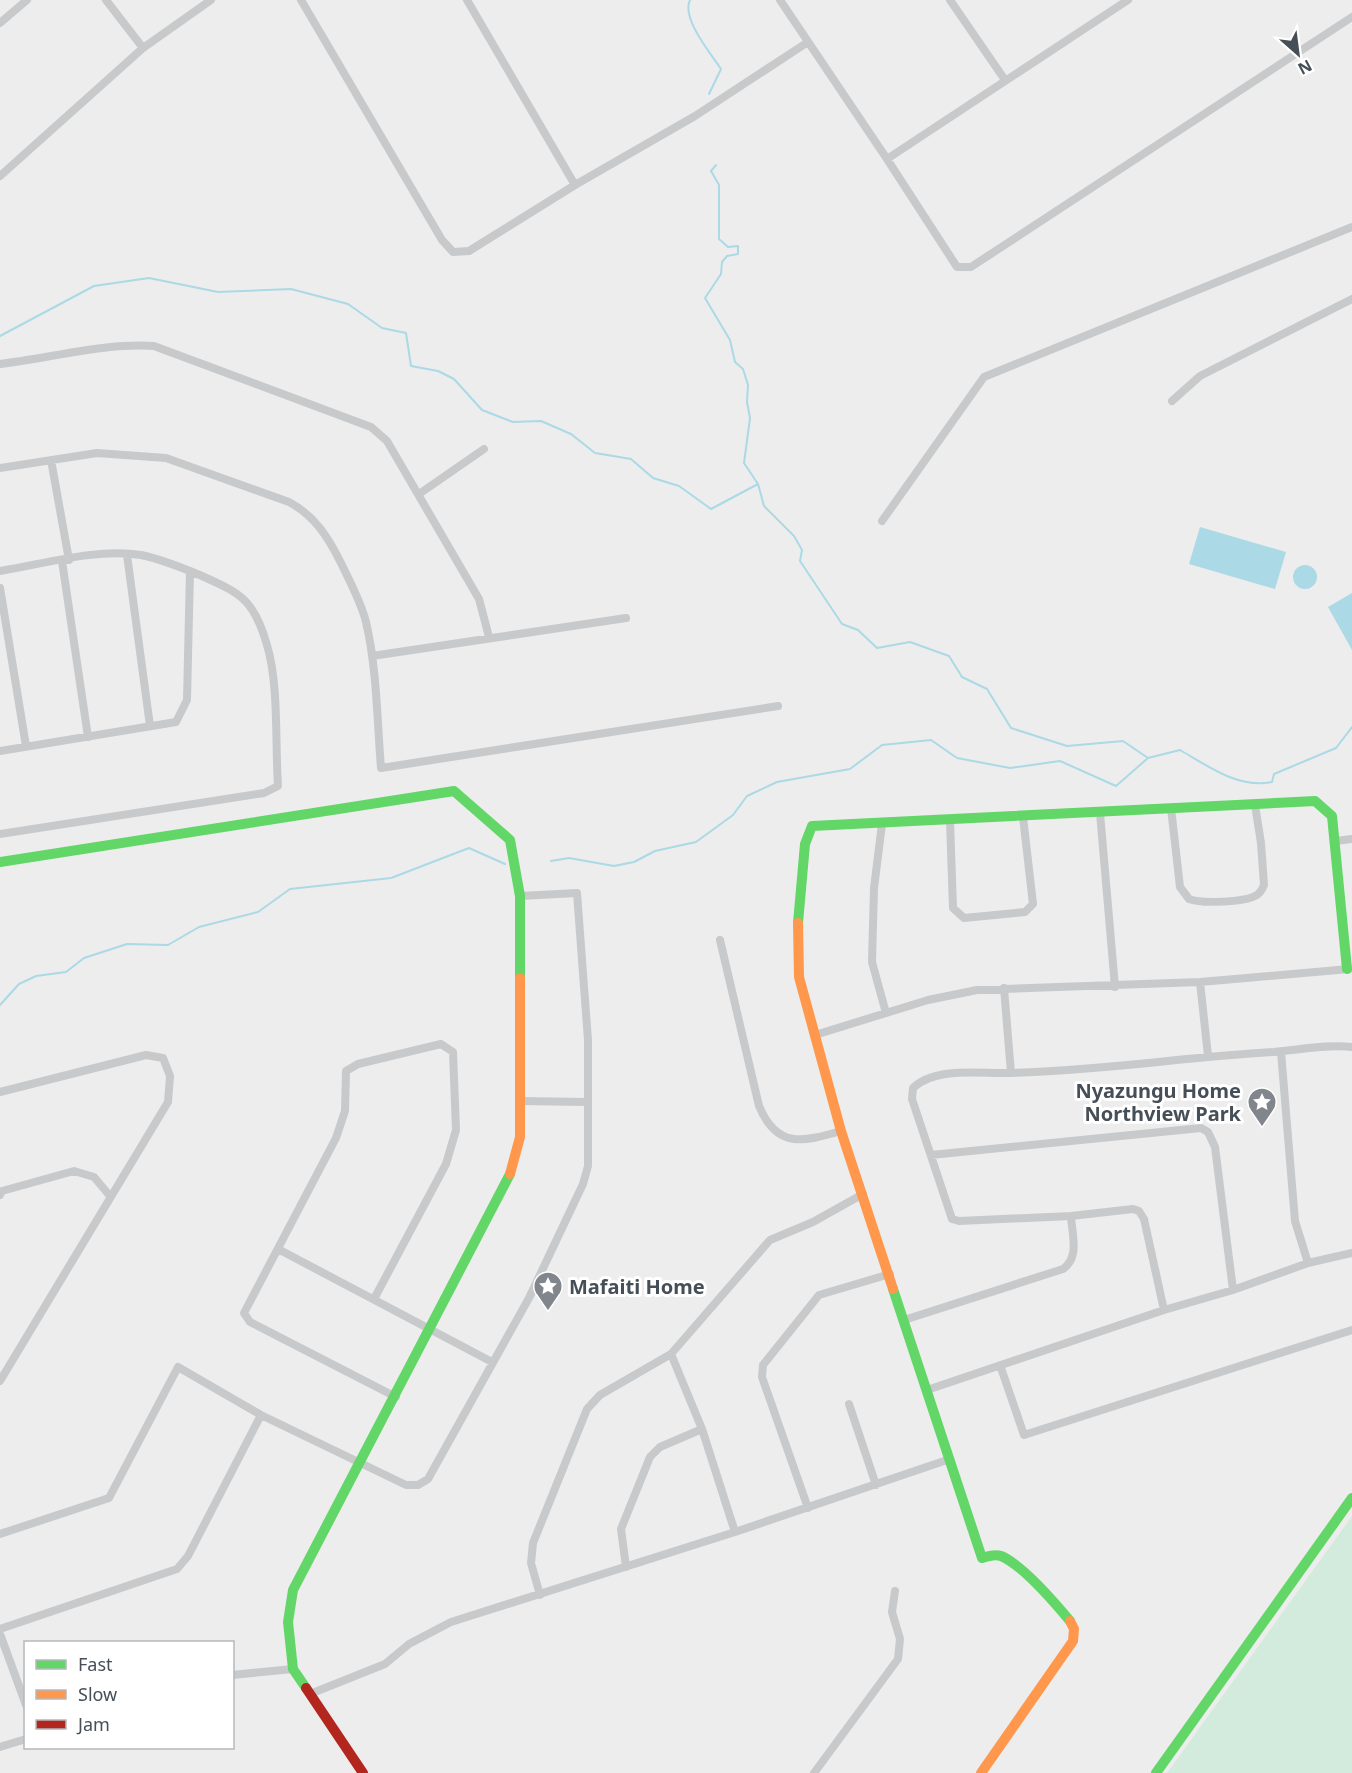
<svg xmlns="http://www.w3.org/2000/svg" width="1352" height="1773" viewBox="0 0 1352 1773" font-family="'Noto Sans',sans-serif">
<rect width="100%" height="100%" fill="#ededed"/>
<path fill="#d3ebdc" d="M1352,1516V1773H1167Z"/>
<path fill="#abd9e5" d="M1200,527L1286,552L1275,589L1189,564Z
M1293 577a12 12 0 1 1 24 0a12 12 0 1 1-24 0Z
M1352,593V650L1328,607Z"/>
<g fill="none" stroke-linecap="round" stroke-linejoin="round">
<path stroke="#abd9e5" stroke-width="2" d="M690,0C681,18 711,54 721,69L709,94
M716,165L711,171L719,185V239L728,247L738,246V254L727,256L722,262L721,274L705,298L730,340L735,362L743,369L748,385L747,402L750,418L744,463L758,484L764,506L794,536L802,550L800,561L842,624L858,630L877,648L910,642L949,656L962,677L987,689L1011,728L1067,746L1123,741L1148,758L1180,750C1208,766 1238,789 1272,782L1274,774L1336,748L1352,727
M0,336L94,286L149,278L218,292L291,289L348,304L382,328L406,333L411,366L438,371L454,379L482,410L513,422L541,421L571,434L595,453L631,459L653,478L679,486L711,509L758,484
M551,861L569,858L614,866L634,862L655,851L696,842L733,815L747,796L777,782L850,769L882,745L931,740L957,758L1010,768L1060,761L1116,786L1148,758
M0,1005L19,984L36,976L66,972L84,958L127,944L168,945L199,927L258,912L290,889L391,878L469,848L505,864"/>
<path stroke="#c7c9cb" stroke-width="8" d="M106,0L143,48
M301,0L442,240L453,252L469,251L575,185L695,116L808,42
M467,0L575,185
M780,0L887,159
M950,0L1005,80
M1128,0L887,159L957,267H971L1352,17
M0,23L27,0
M0,176L143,48L211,0
M0,364C51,358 103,343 154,346L371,427L387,441L479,599L489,637
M1172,401L1200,376L1352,299
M51,460L69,560
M0,468L97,453L166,458L289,502C315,516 328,537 341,563C350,582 361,602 366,622C377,669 377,720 381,768L778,706
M419,494L484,449
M882,521L984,377L1352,227
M127,555L150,726
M62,561L88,737
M0,571C44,564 96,548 141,555C161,559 183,568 202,576C242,594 254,600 267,645C279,685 275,743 278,786L264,793L0,834
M0,588L26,746
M372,656L626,618
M0,751L176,722L187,700L190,571
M1171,808L1180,887L1189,899C1202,904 1243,902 1255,896C1260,894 1262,890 1264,885L1261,843L1255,805
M1100,813L1115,987
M950,821L953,908L964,918L1025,912L1033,904L1023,817
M882,824L874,888L872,962L886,1013
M1335,841L1352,839
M720,940L759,1106C777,1149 803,1142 841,1131
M1200,982L1208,1056
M1004,988L1011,1073
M815,1035L928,1000L977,990L1200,982L1349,969
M1281,1052L1295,1221L1308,1263
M0,1092L146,1055L163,1058L170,1076L168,1102L0,1381
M519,1101L587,1102
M931,1155L1201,1128L1208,1132L1215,1147L1233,1290
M0,1195L2,1191L74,1171L94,1177L110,1196
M278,1249L492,1362
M374,1299L446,1164L456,1130L453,1052L441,1044L358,1064L346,1071L345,1111L336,1138L244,1313L250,1322L396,1397
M1164,1310L1144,1219L1139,1211L1133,1209L1071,1216L959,1221L952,1219L912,1099L913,1088C935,1066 981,1074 1010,1073C1098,1071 1186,1057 1274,1052C1299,1050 1327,1044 1352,1047
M904,1320L1063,1269C1080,1257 1072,1235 1071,1216
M1000,1365L1024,1435L1352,1330
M927,1390L1164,1310L1233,1290L1308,1263L1352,1253
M849,1404L876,1485
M808,1508L762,1377L763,1365L819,1295L890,1274
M735,1532L702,1429L671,1354L770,1240L813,1222L863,1194
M0,1534L109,1498L178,1367L261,1415L406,1485H418L428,1479L529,1298L583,1184L588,1166V1040L577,893L520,896
M626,1567L621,1529L650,1457L660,1447L702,1429
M540,1595L531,1563L533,1543L587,1409L600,1395L671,1354
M0,1629L177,1569L188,1556L261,1415
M0,1634L26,1705
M232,1675L293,1669
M310,1694L385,1664L409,1644L451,1622L735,1532L950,1459
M0,1747L26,1739
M814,1773L898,1659L900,1639L892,1612L895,1591"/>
<path stroke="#63d668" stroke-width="10" d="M0,862L454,791L510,840L520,896V978
M798,923L805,844L812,826L1315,801L1332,816L1347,969
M893,1289L982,1558C988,1556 995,1554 1001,1556C1023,1565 1055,1603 1070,1621
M306,1688L293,1669L288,1622L293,1590L510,1174
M1156,1773L1352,1498"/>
<path stroke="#ff974d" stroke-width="10" d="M798,923L799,977L841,1131L893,1289
M510,1174L520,1137V978
M981,1773L1073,1641L1074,1629L1070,1621"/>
<path stroke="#b3261e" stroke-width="10" d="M306,1688L363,1773"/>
</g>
<defs>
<g id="sight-pin" transform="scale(1.5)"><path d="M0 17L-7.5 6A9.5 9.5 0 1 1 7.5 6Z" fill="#80868c" stroke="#fff"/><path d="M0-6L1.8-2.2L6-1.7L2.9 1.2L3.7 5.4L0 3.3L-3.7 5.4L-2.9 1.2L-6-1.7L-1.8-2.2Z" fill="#fff"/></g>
</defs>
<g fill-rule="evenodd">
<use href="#sight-pin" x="1262" y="1102"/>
<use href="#sight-pin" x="548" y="1286"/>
</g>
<g text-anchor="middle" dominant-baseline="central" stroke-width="6" stroke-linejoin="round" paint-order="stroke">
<g font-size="20" font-weight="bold" fill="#464f57" stroke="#fff" text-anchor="end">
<text x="1241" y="1090">Nyazungu Home<tspan x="1241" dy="23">Northview Park</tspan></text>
<text x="569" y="1286" text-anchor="start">Mafaiti Home</text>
</g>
</g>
<rect x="24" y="1641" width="210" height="108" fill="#ffffff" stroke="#b5b9bc" stroke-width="1.5"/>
<rect x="36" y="1660" width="30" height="9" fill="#63d668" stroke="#b5b9bc" stroke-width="1.5"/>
<text x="78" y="1671" font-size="18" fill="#464f57">Fast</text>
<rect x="36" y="1690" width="30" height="9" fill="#ff974d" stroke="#b5b9bc" stroke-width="1.5"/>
<text x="78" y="1701" font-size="18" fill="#464f57">Slow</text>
<rect x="36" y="1720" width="30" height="9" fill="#b3261e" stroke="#b5b9bc" stroke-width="1.5"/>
<text x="78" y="1731" font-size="18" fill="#464f57">Jam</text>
<g transform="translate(1298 54) rotate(152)" stroke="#ffffff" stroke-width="4.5" paint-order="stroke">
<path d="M0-4.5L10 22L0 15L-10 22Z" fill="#464f57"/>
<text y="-9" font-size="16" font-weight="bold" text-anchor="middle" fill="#464f57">N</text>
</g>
</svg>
